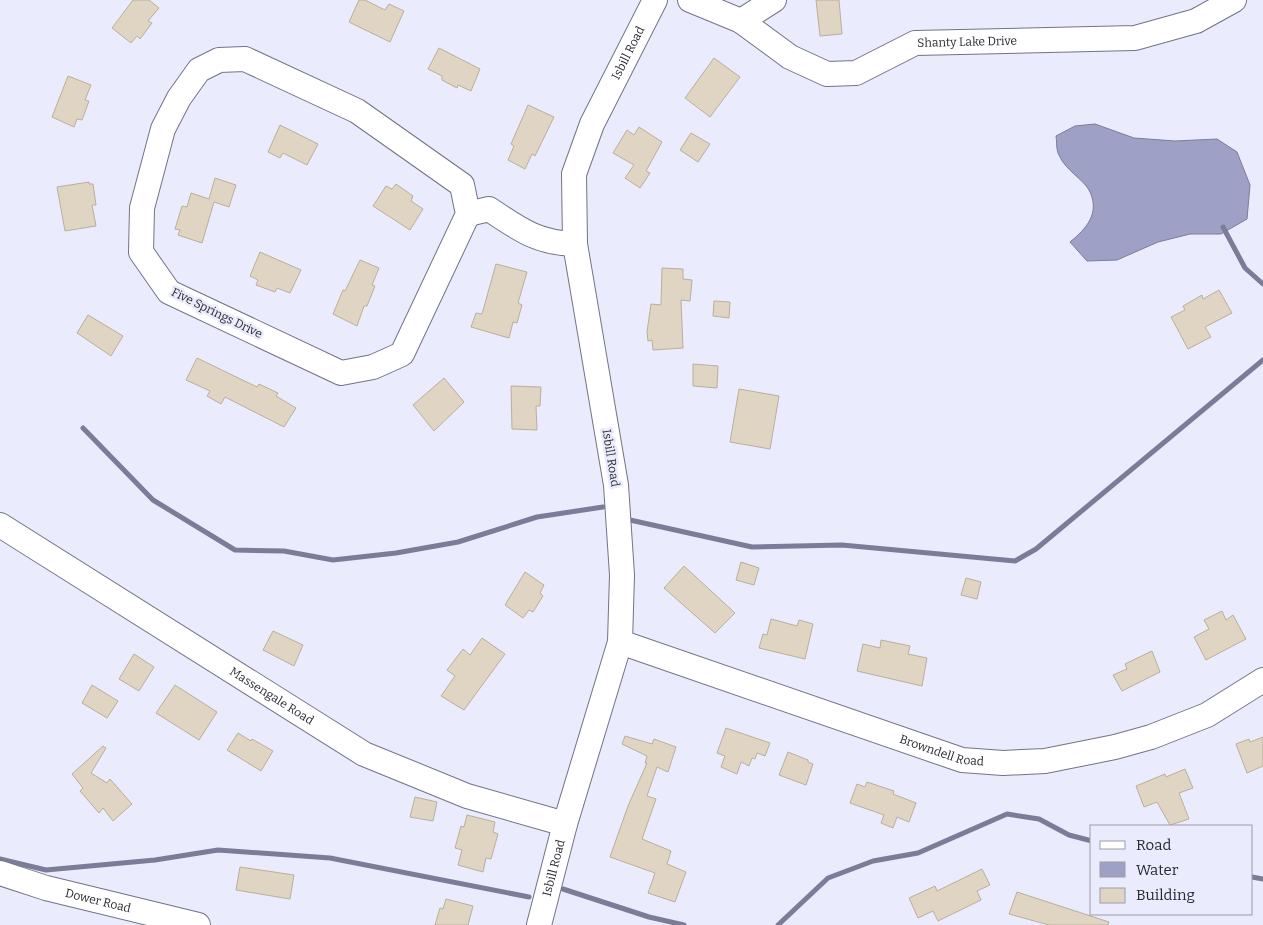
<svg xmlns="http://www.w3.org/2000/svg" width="1263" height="925" viewBox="0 0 1263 925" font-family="Bitter,serif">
<rect width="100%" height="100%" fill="#eaebfc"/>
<path fill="#9ea1c5" stroke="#7b7d98" d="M1095,124L1134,138L1175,141L1217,139L1237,152L1250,185L1247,219L1221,234H1190L1158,242L1117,260L1087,261L1070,242C1086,229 1101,213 1089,190C1083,179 1065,170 1059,155C1056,150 1057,142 1056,136L1075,126Z"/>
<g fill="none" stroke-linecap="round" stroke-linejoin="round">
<path stroke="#7b7d98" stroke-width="5" d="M1223,227L1245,268L1263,284
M83,428L153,500L235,550L284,551L333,560L396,553L458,542L537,517L603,507
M630,520L752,547L842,545L1015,561L1036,549L1263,360
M0,859L46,870L155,860L218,850L330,858L529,897
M1252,877L1263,879
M563,889L649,917L684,925
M778,925L828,878L873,861L918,853L1007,814L1039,819L1069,835L1092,841"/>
</g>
<path fill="#dfd5c2" stroke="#b9af9d" d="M133,0H149L159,8L148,21L152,23L140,39L137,36L131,43L112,28Z
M359,0H365L385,10L389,4L404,11L390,42L349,22Z
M816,0H839L842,34L820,36Z
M439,48L480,69L471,91L458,85L457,88L442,80V76L428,69Z
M714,58L740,77L710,117L685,98Z
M68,76L91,85L85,100L89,101L82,120L77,119L74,127L52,117Z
M528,105L554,117L535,156L532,154L525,169L508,160L514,146L511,144Z
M280,125L318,144L307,165L283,153L280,158L268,152Z
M639,127L662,142L646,171L650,173L640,188L625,178L634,165L613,153L627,130L634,135Z
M691,133L710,144L698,162L680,150Z
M215,178L236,185L229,207L214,202L202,243L178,235L180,230L175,229L182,206L187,207L191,193L209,199Z
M89,182V184H93L96,205H92L96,226L65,231L57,187Z
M396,184L413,196L411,201L423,209L410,230L373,206L386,186L392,189Z
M260,252L301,270L290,293L277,288L275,292L256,285L258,280L250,276Z
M360,260L379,268L372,285L375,286L367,306H364L357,326L333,314L343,290L345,291Z
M496,264L527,272L518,303L522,305L517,323L513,322L509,338L471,327L476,313L482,314Z
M662,268L683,269V279L692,280L690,301L681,300L683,348L653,350L652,340L648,341L647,332L651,304L661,305Z
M1219,290L1232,313L1205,327L1211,337L1188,349L1171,317L1185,310L1183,306L1202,295L1203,299Z
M714,301L730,302L729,318L713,316Z
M88,315L123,336L111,356L77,333Z
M197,358L257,387L259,384L278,393L276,396L296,408L284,427L225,397L221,404L207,396L210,391L186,380Z
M693,364L718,366L717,388L693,386Z
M444,378L464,402L434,431L413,405Z
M511,386L541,387L540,406H536L537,430L512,429Z
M739,389L779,396L770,449L730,442Z
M741,562L759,568L754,585L736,580Z
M684,566L735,613L715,633L664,588Z
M525,572L544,585L540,593L543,596L533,612L529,610L523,618L505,605Z
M966,578L981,582L977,599L961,595Z
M1222,611L1226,620L1233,615L1246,639L1206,660L1194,637L1209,629L1204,620Z
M771,619L797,626L799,620L813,624L805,659L759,648L763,634L767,635Z
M273,631L303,645L294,666L263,650Z
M482,638L505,654L464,710L441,696L455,676L447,670L463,649L470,655Z
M881,640L910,646L908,654L927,658L922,686L857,671L863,644L880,648Z
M1152,651L1160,672L1122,691L1113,675L1127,669L1125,664Z
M134,654L154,667L139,691L119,679Z
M92,685L118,701L107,718L82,703Z
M175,685L217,712L199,740L156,713Z
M726,728L770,743L765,756L757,753L755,759L752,758L749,766L741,762L737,774L721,767L725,756L717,753Z
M238,733L251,741L252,739L273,751L261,771L227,750Z
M625,736L652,744L654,739L676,747L668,772L657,767L647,796L656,799L642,839L671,851L667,864L686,872L675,902L648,893L655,873L610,857L628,806L647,763H645L647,756L622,744Z
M1263,737V766L1247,773L1236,744L1249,739L1250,742Z
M103,746L106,748L91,773L107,783L110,779L132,804L113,821L103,808L99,813L80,791L83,788L72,774Z
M788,752L808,760V762L813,764L806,785L779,775Z
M1185,769L1193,788L1179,793L1189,819L1170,825L1157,802L1144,807L1136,786L1165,774L1166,777Z
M867,782L894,791L893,794L916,803L909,822L897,817L893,828L881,823L884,815L850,803L857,784L865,787Z
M415,797L437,802L433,821L410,817Z
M467,815L495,822L493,832L498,834L491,859L486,858L483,872L458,865L462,850L455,848L461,826L464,827Z
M240,867L294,875L290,899L236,890Z
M982,869L990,885L977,891L981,900L938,921L933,911L918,918L909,898L935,886L937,891Z
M1017,892L1109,922L1108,925H1049L1009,914Z
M446,899L473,906L468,925H435L440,908L443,909Z"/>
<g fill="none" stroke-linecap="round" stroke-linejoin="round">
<g stroke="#727485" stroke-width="26">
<g id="minor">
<path id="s1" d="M690,0L741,21L790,57L827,74L856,73L915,43L1135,38L1196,21L1234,0"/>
<path d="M741,21L774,0"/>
<path d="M245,59L357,111L462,185L468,214L402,354L373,367L341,373L169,292L141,252L142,208L163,129L179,98L199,70L219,60Z"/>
<path d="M468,214L489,209C519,229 537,243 575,244"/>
<path id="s2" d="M0,525L364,754L467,796L565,824"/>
<path id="s3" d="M620,642L962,760L1003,763L1045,761L1115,747L1151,737L1207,715L1263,680"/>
<path id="s4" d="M0,873L46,888L198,925"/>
<path id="s5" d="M539,925L565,824L620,642L622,575L616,485L575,244L574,174L592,124L655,0"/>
</g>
</g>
<use href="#minor" stroke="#fff" stroke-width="24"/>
</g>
<g text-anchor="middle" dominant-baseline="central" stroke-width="5" stroke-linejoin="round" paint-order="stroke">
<g font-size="12" fill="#282930" stroke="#eaebfc">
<text stroke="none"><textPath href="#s1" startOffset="304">Shanty Lake Drive</textPath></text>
<text stroke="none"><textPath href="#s5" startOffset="899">Isbill Road</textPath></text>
<text transform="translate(217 313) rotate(26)">Five Springs Drive</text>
<text transform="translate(611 458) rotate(81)">Isbill Road</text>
<text stroke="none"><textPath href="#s2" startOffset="321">Massengale Road</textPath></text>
<text stroke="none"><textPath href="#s3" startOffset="340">Browndell Road</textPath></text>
<text stroke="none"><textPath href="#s5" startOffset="59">Isbill Road</textPath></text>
<text stroke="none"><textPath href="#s4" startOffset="102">Dower Road</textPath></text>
</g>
</g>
<rect x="1090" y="825" width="162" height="90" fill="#eaebfc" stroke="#9c9daa"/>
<rect x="1100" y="841" width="25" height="8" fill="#ffffff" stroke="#9c9daa"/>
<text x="1136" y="850" font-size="15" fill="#282930">Road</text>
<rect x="1100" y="862" width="25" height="15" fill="#9ea1c5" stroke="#9c9daa"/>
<text x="1136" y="875" font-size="15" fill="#282930">Water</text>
<rect x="1100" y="888" width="25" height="15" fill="#dfd5c2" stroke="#9c9daa"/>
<text x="1136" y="900" font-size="15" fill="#282930">Building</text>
</svg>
